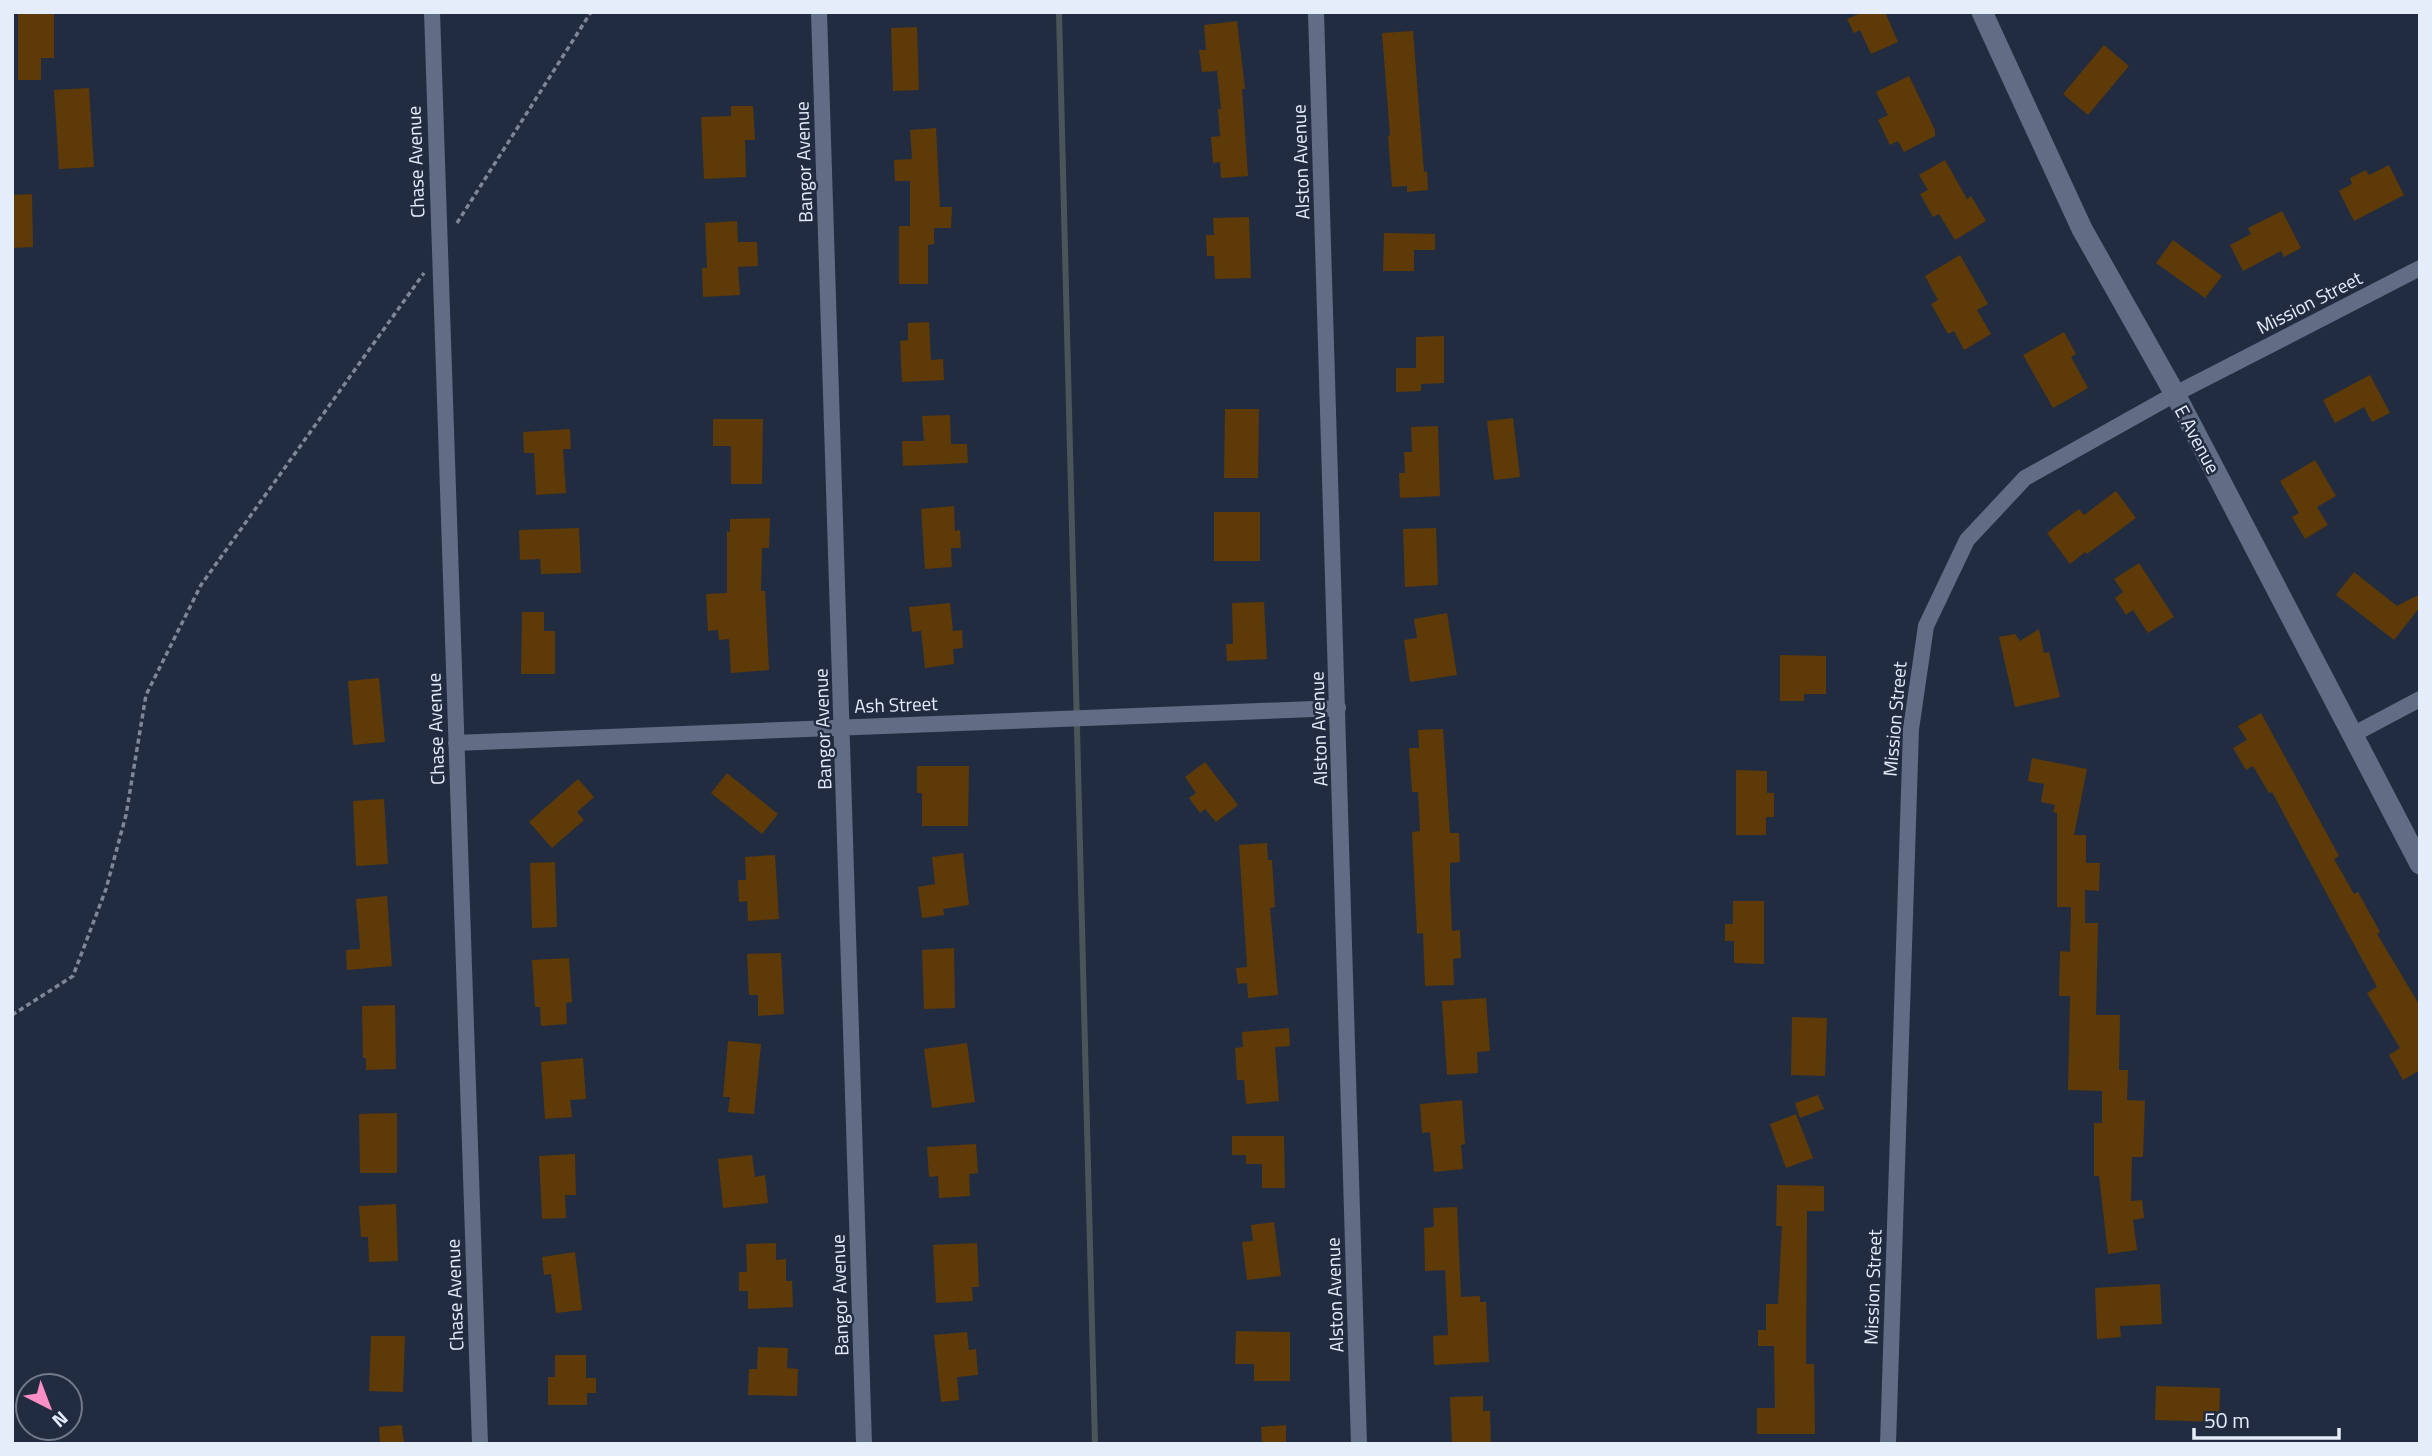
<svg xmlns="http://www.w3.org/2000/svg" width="2432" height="1456" viewBox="0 0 2432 1456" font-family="'Titillium Web',sans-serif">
<rect width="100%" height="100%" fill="#222c40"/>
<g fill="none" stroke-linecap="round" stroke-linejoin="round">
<path stroke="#4a555a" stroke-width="6" d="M1059,12L1095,1444"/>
</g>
<path fill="#5d3a07" d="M18,12H54V58H41V80H18Z
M1863,12H1885L1898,42L1871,54L1860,30L1854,33L1847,19Z
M1237,21L1245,89H1242L1248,176L1221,178L1220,162L1213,163L1211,137L1220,136L1218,109H1221L1217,71L1202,72L1199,50H1206L1204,25Z
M917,27L919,90L893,91L891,28Z
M1413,31L1424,172L1427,171L1428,190L1407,192V186L1392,187L1388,136L1390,135L1382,33Z
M2104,45L2129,66L2088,115L2063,94Z
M1909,76L1935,130V136L1904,152L1898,141L1890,145L1878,120L1888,115L1876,92Z
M89,88L94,167L59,169L54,90Z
M731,106H753L755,140H745L746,177L704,179L701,117L731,116Z
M936,128L940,207H952L951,228H934V244L928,245V284H899V226H910V181H895L894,160L912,159L910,130Z
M1945,160L1967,199L1971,196L1986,221L1955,240L1939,214L1933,217L1920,194L1928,190L1919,175Z
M2389,165L2404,195L2354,221L2339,191L2352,184L2350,178L2366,170L2369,175Z
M32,194L33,247L12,248V195Z
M2282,211L2301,248L2284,257L2281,251L2243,271L2230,245L2251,234L2248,228Z
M1249,217L1251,278L1215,279L1214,256H1207L1206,235H1214L1213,218Z
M737,221L738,242H757L758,266L738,267L740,295L703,297L702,268H707L705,223Z
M1384,233L1435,234V250H1414V271H1383Z
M2173,240L2222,276L2205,298L2156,263Z
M1960,255L1988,304L1977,310L1991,334L1964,350L1954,331L1948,334L1931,304L1938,300L1925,276Z
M929,322L931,360L943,359L944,380L902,382L900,341L908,340V323Z
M2064,332L2076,354L2071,357L2088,388L2053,408L2023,355Z
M1444,336V383L1421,384V391L1396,392V368H1416V337Z
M2370,375L2390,413L2372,422L2364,407L2335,423L2323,400Z
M1225,409H1259L1258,478H1224Z
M950,415L951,444H967L968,463L903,466L902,441H924L922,416Z
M1513,418L1520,477L1494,480L1487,421Z
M713,419H763L762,484H731V446H713Z
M1438,426L1440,496L1400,498L1399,473H1405L1404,452H1412L1411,427Z
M570,429L571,449H563L566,493L536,495L534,453H524L523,432Z
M2315,460L2336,496L2317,507L2328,525L2305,539L2292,517L2299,513L2280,481Z
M2116,491L2136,518L2087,554L2085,552L2070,564L2047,533L2079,509L2084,515Z
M954,506L955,531L960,530L961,548H951L952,567L925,569L921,509Z
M1214,512H1260V561H1214Z
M770,518L769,548H762L761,591H765L769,670L731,673L729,639L719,640L718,630L708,631L706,594L727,593V531L730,532V519Z
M579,528L581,573L541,574L540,559L520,560L519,530Z
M1436,528L1438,585L1405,587L1403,529Z
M2139,563L2174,617L2148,633L2133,610L2126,615L2115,598L2123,592L2114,579Z
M2354,572L2397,606L2420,594V607L2394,640L2336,595Z
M1264,602L1267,659L1227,661L1226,644H1233L1232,603Z
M950,603L953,631L962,630L963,648L953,649L954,664L925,668L921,631L912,632L909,607Z
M522,612H544V631H555V674H521Z
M1447,613L1457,675L1410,682L1404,640L1417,638L1414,619Z
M2039,629L2044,653L2049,652L2060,697L2015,707L1999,637L2015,634L2020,641Z
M1780,655L1826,656V694H1804V701H1780Z
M379,678L385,742L353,745L348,681Z
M2261,713L2339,856L2334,859L2354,894L2358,892L2380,932L2377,934L2420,1006V1070L2403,1080L2389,1055L2400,1048L2367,993L2377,987L2272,792L2269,793L2253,766L2246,770L2233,748L2247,740L2238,726Z
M1443,729L1450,833H1459L1460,862L1450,863V885L1452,931L1460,930L1461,958L1453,959L1454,985L1425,986L1423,933L1417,934L1412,832L1420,831L1418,792H1412L1409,748H1419L1418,730Z
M2032,758L2087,769L2074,835H2086V863H2100L2099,891L2085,890V923H2098L2096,1015H2120L2119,1070H2128L2127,1100L2145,1101L2143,1157H2132L2131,1201L2142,1200L2144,1218L2133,1220L2137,1250L2108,1254L2099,1176H2094V1123H2102V1091L2068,1090L2070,996H2059L2060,951L2070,952L2071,907H2057V813L2053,812L2055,805L2041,802L2044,784L2028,781Z
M1205,762L1238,805L1216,822L1205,809L1200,813L1189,798L1196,793L1185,777Z
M917,766H969L968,826H922V793H917Z
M1736,770L1767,771V793H1774V817H1766V835H1736Z
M727,773L778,814L762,834L711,793Z
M578,779L594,797L577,812L584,820L552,848L529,822Z
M384,799L388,864L356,866L353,801Z
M1267,843L1268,860H1272L1275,907L1270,908L1278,995L1248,998L1247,983L1238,984L1236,968L1247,967L1239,845Z
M963,853L969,905L943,909L944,915L922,918L918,887L935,884L932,857Z
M775,855L779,919L748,921L747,901L739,902L738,880H746L745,857Z
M555,862L557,927L532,928L530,863Z
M387,896L392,966L347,970L346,950L360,949L356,899Z
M1733,901H1764V964L1734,963V941H1725V924H1733Z
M954,948L955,1008L924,1009L922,950Z
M781,953L784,1014L758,1016V995H749L747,954Z
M569,958L572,1002L566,1003L567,1024L541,1026L540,1007H535L532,960Z
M1486,998L1490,1051L1477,1052L1478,1073L1447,1075L1442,1001Z
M395,1005L396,1069L366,1070V1058H363L362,1006Z
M1792,1017L1827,1018L1825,1076L1791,1075Z
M1289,1028L1290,1046L1275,1047L1279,1101L1246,1104L1244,1080H1237L1235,1048L1243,1047L1242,1032Z
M728,1041L761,1044L754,1114L728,1112L730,1097H723Z
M967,1043L975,1102L932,1108L924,1049Z
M583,1058L586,1099L570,1100L572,1117L545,1119L541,1062Z
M1818,1095L1824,1109L1800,1118L1795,1103Z
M1462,1100L1465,1144L1461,1145L1463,1169L1434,1172L1430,1132L1422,1133L1420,1104Z
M397,1113V1173H360L359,1114Z
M1796,1114L1813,1158L1786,1168L1770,1124Z
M1232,1136H1284L1285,1188H1262V1164H1246V1155H1232Z
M976,1144L978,1173L969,1174L970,1196L939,1198L938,1176L929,1177L927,1147Z
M575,1154L576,1195H565L566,1218L542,1219L539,1156Z
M752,1155L755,1177L765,1175L768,1203L723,1208L718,1159Z
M1777,1185L1824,1186V1211H1807L1806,1364H1814L1815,1434H1757V1408H1775L1774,1346H1758V1330H1766V1304H1778L1782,1226H1776Z
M396,1204L398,1261L369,1262L368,1237H361L359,1206Z
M1457,1207L1461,1297L1480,1296V1302H1486L1489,1362L1434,1365L1433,1336L1448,1335L1445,1270L1425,1271L1424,1228L1434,1227L1433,1208Z
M1274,1222L1281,1276L1247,1280L1242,1242L1253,1241L1251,1225Z
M776,1243V1260L786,1259V1281H792L793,1307L748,1309V1291H739V1272H747L746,1244Z
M977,1243L979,1287H972L973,1301L936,1303L933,1245Z
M575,1252L582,1310L556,1313L551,1274L544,1275L542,1257Z
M2160,1284L2162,1324L2120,1326L2121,1337L2097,1339L2095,1288Z
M1236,1331L1290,1332V1381H1254V1364H1235Z
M967,1332L969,1350L976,1349L978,1375L957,1377L959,1400L941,1402L934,1335Z
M371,1336H405L403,1392L369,1391Z
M758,1347L788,1348L787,1368L798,1369L797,1396L748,1395L749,1369H757Z
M555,1355H586V1378H596V1393H587V1405H548V1377H555Z
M2156,1386L2220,1388L2219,1422L2155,1420Z
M1483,1396V1411H1490L1491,1444H1452L1450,1397Z
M402,1425L404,1444H380L379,1427Z
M1286,1425V1444H1262L1261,1427Z"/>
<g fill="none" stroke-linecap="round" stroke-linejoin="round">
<path stroke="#7e8798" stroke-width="3.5" stroke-dasharray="5 3.5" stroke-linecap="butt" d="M457,223L591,12
M12,1015L73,976L106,889L126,815L146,695L201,585L424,273"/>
<path stroke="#616d85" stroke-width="16" d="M432,12L480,1444
M819,12L864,1444
M1316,12L1359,1444
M2354,734L2420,699
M456,743L1338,708
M1888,1444L1911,729L1926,626L1967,540L2025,478L2175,394L2420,268"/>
<path stroke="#616d85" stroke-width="21" d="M1982,12L2082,229L2175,394L2420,864"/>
</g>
<g text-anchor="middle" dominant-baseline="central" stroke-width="5" stroke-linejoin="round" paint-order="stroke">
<g font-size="19" fill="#e5ecfa" stroke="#222c40">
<text transform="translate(415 162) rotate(-92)">Chase Avenue</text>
<text transform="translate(803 162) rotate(-92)">Bangor Avenue</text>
<text transform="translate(1300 162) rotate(-92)">Alston Avenue</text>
<text transform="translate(2309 302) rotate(-27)">Mission Street</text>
<text transform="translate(2198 439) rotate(62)">E Avenue</text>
<text transform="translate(896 704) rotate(-2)">Ash Street</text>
<text transform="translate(1894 719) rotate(-85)">Mission Street</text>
<text transform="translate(435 729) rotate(-92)">Chase Avenue</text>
<text transform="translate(822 729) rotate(-92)">Bangor Avenue</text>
<text transform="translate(1318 729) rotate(-92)">Alston Avenue</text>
<text transform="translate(1872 1287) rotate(-88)">Mission Street</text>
<text transform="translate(454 1295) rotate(-92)">Chase Avenue</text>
<text transform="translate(839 1295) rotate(-92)">Bangor Avenue</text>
<text transform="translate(1334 1295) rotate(-92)">Alston Avenue</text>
</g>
</g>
<rect width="2432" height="1456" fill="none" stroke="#e5ecfa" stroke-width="28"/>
<g transform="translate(49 1407) rotate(138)"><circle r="33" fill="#222c40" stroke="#70798a" stroke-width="2"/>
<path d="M0-5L12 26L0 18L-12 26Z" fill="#fa8fc7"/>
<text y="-10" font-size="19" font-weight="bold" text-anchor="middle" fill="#e5ecfa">N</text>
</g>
<path d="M2194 1428v10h145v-10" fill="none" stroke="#e5ecfa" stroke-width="3.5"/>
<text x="2204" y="1428" font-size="21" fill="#e5ecfa" stroke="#222c40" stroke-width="5" paint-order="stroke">50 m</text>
</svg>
